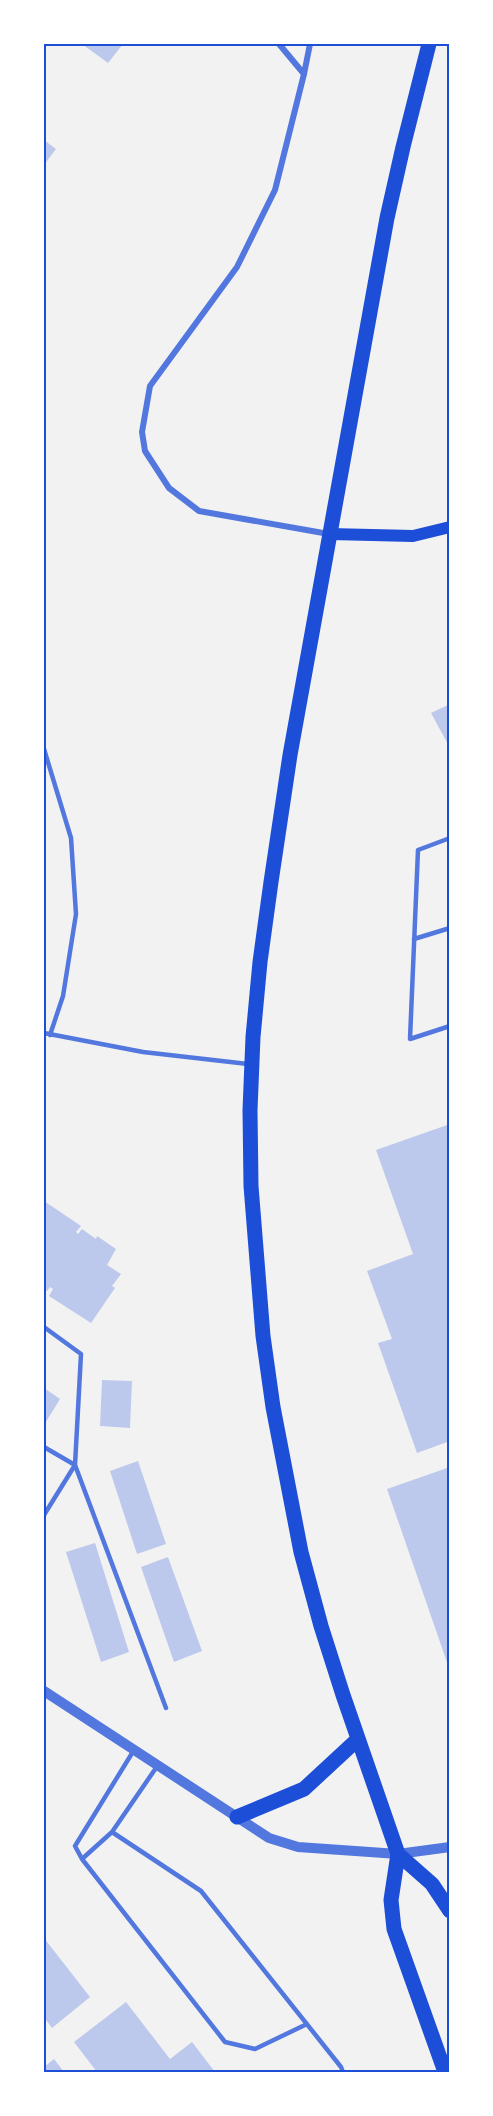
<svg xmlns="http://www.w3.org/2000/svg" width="493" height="2116" viewBox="0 0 493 2116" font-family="'IBM Plex Sans',sans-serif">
<rect width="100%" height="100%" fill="#f2f2f2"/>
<path fill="#bdc9ec" d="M82,44H123L108,63Z
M44,140L56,149L44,165Z
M450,704V748L431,713Z
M450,1124V1441L417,1453L378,1343L392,1339L367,1271L413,1254L376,1150Z
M44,1201L81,1226L76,1232L78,1234L82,1229L96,1239L97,1236L116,1249L107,1265L121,1274L112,1286L115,1288L91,1323L49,1296L53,1289L50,1287L47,1291L44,1289Z
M102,1380L132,1381L130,1428L100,1426Z
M44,1388L60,1399L44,1425Z
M138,1461L166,1544L137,1554L110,1471Z
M450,1467V1668H449L387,1489Z
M95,1543L129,1652L101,1662L66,1552Z
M168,1557L202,1651L174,1662L141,1567Z
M44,1938L90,1997L52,2028L44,2017Z
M126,2002L170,2059L192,2042L215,2072H97L74,2042Z
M54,2059L64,2072H44V2067Z"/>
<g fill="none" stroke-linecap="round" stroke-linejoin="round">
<path stroke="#5277de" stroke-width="4.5" d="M44,749L71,838L76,914L63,996L50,1035
M450,838L418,850L410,1039L450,1026
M414,939L450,928
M44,1033L143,1052L248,1064
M44,1327L81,1354L75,1465L166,1708
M44,1447L75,1465
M44,1515L75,1465
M134,1750L75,1846L82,1859L225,2042L255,2049L307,2024
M158,1765L112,1832L201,1891L341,2067L343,2072
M82,1859L112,1832"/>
<path stroke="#5277de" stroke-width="6" d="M279,44L304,74
M310,44L304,74L275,190L237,267L150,386L142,432L145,451L169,488L199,511L329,534"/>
<path stroke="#5277de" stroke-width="10" d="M44,1691L269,1838L298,1847L398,1854L450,1847"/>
<path stroke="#1d4ed8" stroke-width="12" d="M330,534L413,536L450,527"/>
<path stroke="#1d4ed8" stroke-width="15" d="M429,44L403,147L387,218L290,755L271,882L260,962L253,1037L250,1110L251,1186L263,1336L273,1407L301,1552L321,1626L343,1695L398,1854L391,1900L394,1929L445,2072
M237,1817L304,1789L358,1739
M398,1854L432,1884L450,1911"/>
</g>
<rect width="493" height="2116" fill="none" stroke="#ffffff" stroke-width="90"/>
<rect x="45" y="45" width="403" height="2026" fill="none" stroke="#1d4ed8" stroke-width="2"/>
</svg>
